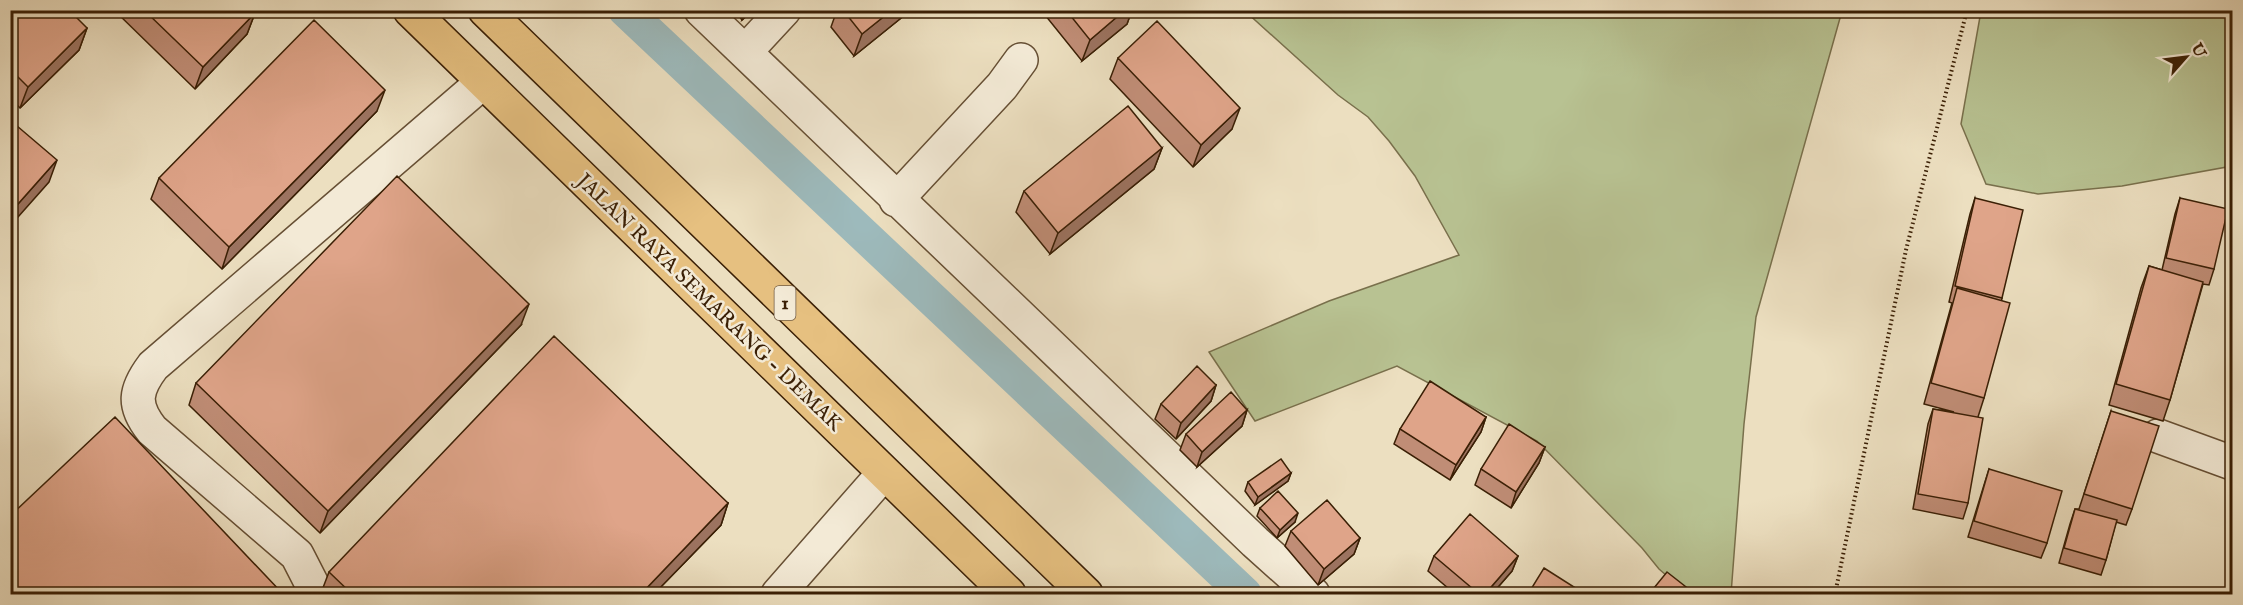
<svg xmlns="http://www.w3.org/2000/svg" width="2243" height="605" viewBox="0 0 2243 605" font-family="'IM FELL English',serif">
<rect width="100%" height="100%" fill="#ecdfc0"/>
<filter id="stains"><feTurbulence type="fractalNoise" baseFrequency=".00333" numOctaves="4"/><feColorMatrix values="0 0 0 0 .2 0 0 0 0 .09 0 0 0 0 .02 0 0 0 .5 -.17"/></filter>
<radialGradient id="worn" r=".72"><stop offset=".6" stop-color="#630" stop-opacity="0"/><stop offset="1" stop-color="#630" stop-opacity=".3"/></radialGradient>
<path fill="#b8c292" stroke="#79704c" stroke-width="1.5" d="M1245,11H1842L1756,317L1744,424L1731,594H1691L1682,589L1659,569L1642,548L1537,441L1397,366L1255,421L1209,352L1329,301L1459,255L1415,176L1389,141L1368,117L1338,95Z
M1981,11H2232V166L2122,186L2038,194L1986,184L1961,124Z"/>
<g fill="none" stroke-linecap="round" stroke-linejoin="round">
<path stroke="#9dbabc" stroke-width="34" d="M625,10L1245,594"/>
<g stroke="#664f34" stroke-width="36">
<path id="minor" d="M701,10L1255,542L1313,594
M745,52L784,10
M896,200L1002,86L1021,60
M2158,436L2232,463
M317,594L297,555L152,430C132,405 135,390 153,366L483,82
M778,594L884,473"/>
</g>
<g stroke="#3a1f05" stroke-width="36">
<path id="highway" d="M410,10L1009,594
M485,10L1086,594"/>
</g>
<path stroke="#3a1f05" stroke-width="4" stroke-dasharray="1.5 3" stroke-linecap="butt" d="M1835,594L1906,250L1967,10"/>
<use href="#minor" stroke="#f3ead6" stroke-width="33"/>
<use href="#highway" stroke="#e6c080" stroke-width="33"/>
</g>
<path fill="#c08d76" stroke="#3a1f05" stroke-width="1.5" d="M10,10L87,28L79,50L20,108L10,98Z
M114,10H253L255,13L247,34L195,89Z
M735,10H753L742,20Z
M837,10H911L854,56L831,27Z
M1041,10H1132L1127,24L1082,61Z
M1136,10H1150L1141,17Z
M1118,58L1232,129L1193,167L1110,79Z
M377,111L222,269L151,199L159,178Z
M1162,148L1154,169L1050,254L1016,212L1024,191Z
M1975,198L2002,298L1984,398L1978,417L1968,503L1963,519L1913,509L1928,424L1933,409L1954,412L1924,404L1952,303L1949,302L1970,214Z
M2180,198L2214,269L2209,285L2203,284L2170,400L2163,421L2109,405L2141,288L2149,266L2162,270L2175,214Z
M2232,302V315L2228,313Z
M521,325L320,533L189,405L196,383Z
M1216,385L1211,401L1176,439L1155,419L1161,404Z
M1247,410L1242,426L1197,467L1180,450L1186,434Z
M2111,411L2132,509L2126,525L2116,522L2106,560L2101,575L2059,563L2070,524L2075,509H2079Z
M1486,417L1481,432L1450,480L1394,444L1400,429Z
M1545,447L1539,463L1511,508L1475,485L1481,469Z
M1989,469L2047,543L2041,558L1968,537L1984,485Z
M1291,473L1288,481L1255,505L1245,491L1248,482Z
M728,503L721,525L654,594H322L321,593L329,572Z
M1260,508L1295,522L1277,538L1257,516Z
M1291,531L1360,538L1354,554L1318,585L1285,546Z
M1434,556H1518L1512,571L1492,594H1455L1428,571Z"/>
<path fill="#9c7360" stroke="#3a1f05" stroke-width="1.5" d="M745,10H753L742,20Z
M892,10H911L854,56L862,34Z
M1125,10H1132L1127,24L1082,61L1090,40Z
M1144,10H1150L1141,17Z
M255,13L247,34L195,89L203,67Z
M87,28L79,50L20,108L28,87Z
M385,90L377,111L222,269L229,247Z
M1240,108L1232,129L1193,167L1201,145Z
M1162,148L1154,169L1050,254L1058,233Z
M57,160L49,182L10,226V213Z
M529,304L521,325L320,533L328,511Z
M1216,385L1211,401L1176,439L1181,423Z
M1247,410L1242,426L1197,467L1202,452Z
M1486,417L1481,432L1450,480L1456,465Z
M1545,447L1539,463L1511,508L1516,492Z
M1291,473L1288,481L1255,505L1258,497Z
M728,503L721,525L654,594H641Z
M1298,513L1295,522L1277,538L1280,530Z
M1360,538L1354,554L1318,585L1324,569Z
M1518,556L1512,571L1492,594H1485Z"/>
<path fill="#dfa489" stroke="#3a1f05" stroke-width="1.5" d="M10,10H69L87,28L28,87L10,69Z
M144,10H253L255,13L203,67Z
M843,10H892L862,34Z
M1066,10H1125L1090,40Z
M314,20L385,90L229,247L159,178Z
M1157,21L1240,108L1201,145L1118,58Z
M1128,106L1162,148L1058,233L1024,191Z
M10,120L57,160L10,213Z
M397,176L529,304L328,511L196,383Z
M1975,198L2023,210L2002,298L1955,286Z
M2180,198L2228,209L2214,269L2166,258Z
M2149,266L2203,282L2170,400L2116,384Z
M1957,288L2010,303L1984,398L1931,383Z
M554,336L728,503L641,594H352L329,572Z
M1197,366L1216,385L1181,423L1161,404Z
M1430,381L1486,417L1456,465L1400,429Z
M1231,392L1247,410L1202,452L1186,434Z
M1933,409L1983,418L1968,503L1918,494Z
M2111,411L2159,426L2132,509L2084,494Z
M115,417L283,594H10V516Z
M1509,424L1545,447L1516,492L1481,469Z
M1281,459L1291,473L1258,497L1248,482Z
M1989,469L2062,491L2047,543L1974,521Z
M1278,491L1298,513L1280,530L1260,508Z
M1327,500L1360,538L1324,569L1291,531Z
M2075,509L2117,520L2106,560L2064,548Z
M1470,514L1518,556L1485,594H1479L1434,556Z
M1544,568L1585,594H1528Z
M1667,572L1695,594H1649Z
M2139,589L2163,594H2138Z"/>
<g text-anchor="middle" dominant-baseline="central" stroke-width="5" stroke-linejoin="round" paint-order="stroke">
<rect fill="#f3ead6" stroke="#725c44" stroke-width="1.5" x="774.5" y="286" width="21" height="34" rx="4.5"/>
<g font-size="20" font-weight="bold" fill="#3a1f05">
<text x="785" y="303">1</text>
</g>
<g font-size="21" fill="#3a1f05" stroke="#f3ead6">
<text transform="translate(709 303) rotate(44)">JALAN RAYA SEMARANG - DEMAK</text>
</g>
</g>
<rect width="2243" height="605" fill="none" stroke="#ecdfc0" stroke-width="36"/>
<rect x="12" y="12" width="2219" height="581" fill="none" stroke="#3a1f05" stroke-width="3"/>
<rect x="18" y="18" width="2207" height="569" fill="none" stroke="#3a1f05" stroke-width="1.5"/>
<g transform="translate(2186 57) rotate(62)" stroke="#f3ead6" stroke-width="4.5" paint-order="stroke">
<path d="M0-4.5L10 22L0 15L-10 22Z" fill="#3a1f05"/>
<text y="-9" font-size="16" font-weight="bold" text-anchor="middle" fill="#3a1f05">U</text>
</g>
<rect width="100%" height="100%" filter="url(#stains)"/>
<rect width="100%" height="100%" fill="url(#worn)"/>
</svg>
